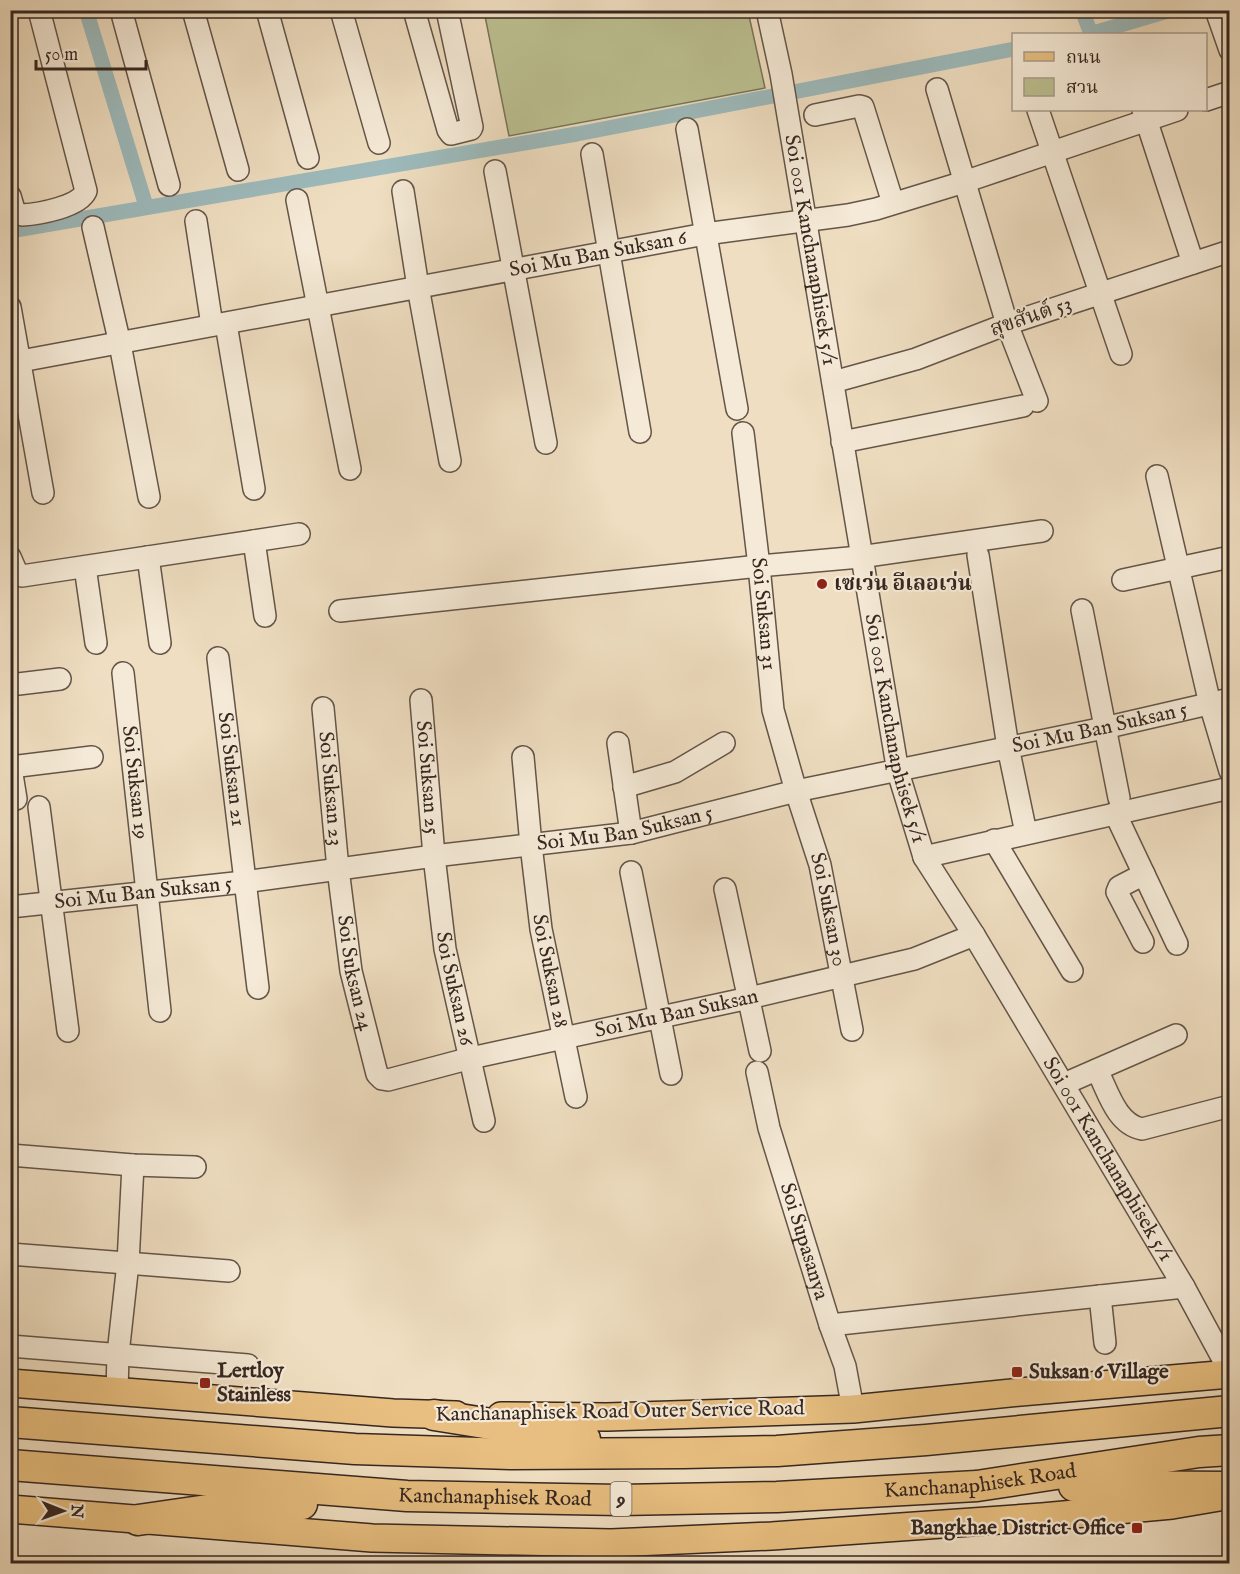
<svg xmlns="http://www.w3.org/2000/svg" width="1240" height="1574" viewBox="0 0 1240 1574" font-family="'IM FELL English','Noto Serif Thai',serif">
<rect width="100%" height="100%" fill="#efdec1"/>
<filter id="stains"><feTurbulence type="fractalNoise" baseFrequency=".00333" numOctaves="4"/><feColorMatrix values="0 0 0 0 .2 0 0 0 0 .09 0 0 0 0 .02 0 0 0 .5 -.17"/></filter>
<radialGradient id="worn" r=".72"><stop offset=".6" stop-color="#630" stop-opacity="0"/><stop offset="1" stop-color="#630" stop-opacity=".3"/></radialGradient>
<path fill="#bcc091" stroke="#797459" stroke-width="1.5" d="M484,11H748L765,88L509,136Z"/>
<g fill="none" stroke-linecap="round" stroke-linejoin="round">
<path stroke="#9dbabc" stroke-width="15" d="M86,10L146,206
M1082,10L1091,34
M1090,34L1171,10
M10,231L577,134L1014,49"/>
<g stroke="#645549" stroke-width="24">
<g id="minor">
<path d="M121,10L169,185"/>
<path d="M193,10L238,170"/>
<path d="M267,10L308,158"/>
<path d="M341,10L379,143"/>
<path d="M414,10L448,130L451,134L471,129L472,127L447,10"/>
<path id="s1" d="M767,10L781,74L898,772L921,847L924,857L974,935L1184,1287L1230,1372"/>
<path d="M1216,10L1230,50"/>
<path d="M937,89L1007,324L1037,401"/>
<path d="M1206,100L1230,92"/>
<path d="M1038,110L1121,354"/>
<path d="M1143,110L1193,263"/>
<path d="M815,115L859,106L863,107L893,203"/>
<path d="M687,129L737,409"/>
<path d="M592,154L640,432"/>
<path d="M495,171L546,443"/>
<path d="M403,191L418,287L450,461"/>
<path d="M10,196L15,213L22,215C39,214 79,207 86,191L39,10"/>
<path d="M297,200L350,469"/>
<path d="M196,221L212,325"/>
<path d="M93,227L120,344L149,497"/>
<path d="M10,307L43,493"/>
<path d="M226,324L254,489"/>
<path id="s2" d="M10,363L705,234L848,215L876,209L964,182L1177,110"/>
<path d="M833,382L916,359L1007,324L1230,251"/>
<path id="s3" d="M743,433L759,566L773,710L796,791L820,865L852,1030"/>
<path d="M842,442L1023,406"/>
<path d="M1157,476L1210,704L1230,771"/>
<path d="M254,541L265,616"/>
<path d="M978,555L1008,747L1026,833"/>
<path d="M10,557L17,573L22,576L299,534"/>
<path d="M148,557L160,643"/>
<path d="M85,567L96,643"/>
<path d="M1123,580L1230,557"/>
<path d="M1082,610L1119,798"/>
<path d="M340,611L759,566L860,557L1042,531"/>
<path id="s4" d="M218,658L258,988"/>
<path id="s5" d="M123,673L160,1011"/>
<path d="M10,685L60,679"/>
<path id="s6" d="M421,700L434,856L445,949L484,1121"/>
<path id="s7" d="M323,708L338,869L351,971L377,1074L382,1079L388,1080L471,1058L749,998L914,959L974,935"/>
<path d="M618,743L631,833"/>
<path id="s8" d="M523,757L531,845L541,929L576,1097"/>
<path d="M10,762L16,799"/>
<path d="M11,767L92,757"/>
<path d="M624,787L675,772L724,743"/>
<path d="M39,807L68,1031"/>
<path d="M1115,813L1177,944"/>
<path d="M994,840L1072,971"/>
<path d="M924,857L1230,788"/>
<path d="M631,872L671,1074"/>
<path d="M725,889L760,1051"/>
<path id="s9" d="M10,907L244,882L434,856L631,833L796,791L1104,728L1230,699"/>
<path d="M1143,942L1117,892L1119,887L1144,874"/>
<path d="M1097,1070C1108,1091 1116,1124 1142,1129L1230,1106"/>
<path id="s10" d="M757,1072L769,1128L830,1325L845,1366L853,1409"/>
<path d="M1064,1084L1176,1035"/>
<path d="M10,1155L133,1165L195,1167"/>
<path d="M10,1254L229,1271"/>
<path d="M1100,1296L1105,1343"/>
<path d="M830,1325L1184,1287"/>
<path d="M10,1346L248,1365"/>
<path d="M117,1392L118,1354L128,1263L133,1165"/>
</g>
</g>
<g stroke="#362721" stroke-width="30">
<path id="major" d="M10,1383L393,1413L456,1415
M501,1416L607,1417L853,1409L1020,1392L1230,1374
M10,1509L372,1538L611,1543L772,1536L1042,1517L1172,1505L1225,1496"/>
</g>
<g stroke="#362721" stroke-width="33">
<g id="highway">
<path d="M434,1415L585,1439"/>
<path d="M10,1422L355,1449L511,1454L684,1453L777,1451L926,1440L1230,1411"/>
<path id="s11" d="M10,1465L407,1496L620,1500L777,1497L977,1486L1199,1452L1230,1450"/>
<path d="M1074,1486L1230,1487"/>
<path d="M138,1520L228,1507L302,1504"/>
</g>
</g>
<use href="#minor" stroke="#f5ead7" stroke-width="21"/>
<use href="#major" stroke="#e8bf80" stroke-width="27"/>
<use href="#highway" stroke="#e8bf80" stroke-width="30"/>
</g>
<g fill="#8f2418" stroke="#f5ead7" stroke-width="2">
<circle cx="822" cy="584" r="6"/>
<rect x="1011" y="1366" width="12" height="12" rx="3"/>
<rect x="199" y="1377" width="12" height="12" rx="3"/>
<rect x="1131" y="1522" width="12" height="12" rx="3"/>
</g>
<g text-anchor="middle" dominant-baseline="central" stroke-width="4.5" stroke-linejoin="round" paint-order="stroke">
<rect fill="#f5ead7" stroke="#6f6258" stroke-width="1.5" x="610.5" y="1482" width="21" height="34" rx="4.5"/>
<g font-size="20" font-weight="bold" fill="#362721">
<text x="621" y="1499">9</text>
</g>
<g font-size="21" fill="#362721" stroke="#f5ead7">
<text stroke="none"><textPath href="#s1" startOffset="244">Soi 001 Kanchanaphisek 5/1</textPath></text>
<text stroke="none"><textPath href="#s2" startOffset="598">Soi Mu Ban Suksan 6</textPath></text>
<text transform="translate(1031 317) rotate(-19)">สุขสันต์ 53</text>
<text stroke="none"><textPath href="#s3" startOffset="182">Soi Suksan 31</textPath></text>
<text stroke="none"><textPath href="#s9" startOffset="1106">Soi Mu Ban Suksan 5</textPath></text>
<text stroke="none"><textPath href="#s1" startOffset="730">Soi 001 Kanchanaphisek 5/1</textPath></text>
<text stroke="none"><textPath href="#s4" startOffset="112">Soi Suksan 21</textPath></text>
<text stroke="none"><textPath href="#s6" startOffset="78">Soi Suksan 25</textPath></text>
<text stroke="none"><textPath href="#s5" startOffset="110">Soi Suksan 19</textPath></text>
<text stroke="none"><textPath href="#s7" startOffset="81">Soi Suksan 23</textPath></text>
<text stroke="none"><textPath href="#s9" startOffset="620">Soi Mu Ban Suksan 5</textPath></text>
<text stroke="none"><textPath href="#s9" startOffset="134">Soi Mu Ban Suksan 5</textPath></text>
<text stroke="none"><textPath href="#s3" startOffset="486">Soi Suksan 30</textPath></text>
<text stroke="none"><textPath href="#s8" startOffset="216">Soi Suksan 28</textPath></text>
<text stroke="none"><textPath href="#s7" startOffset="267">Soi Suksan 24</textPath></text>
<text stroke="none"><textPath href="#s6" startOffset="291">Soi Suksan 26</textPath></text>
<text stroke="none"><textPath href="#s7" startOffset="680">Soi Mu Ban Suksan</textPath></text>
<text stroke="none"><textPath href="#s1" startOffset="1216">Soi 001 Kanchanaphisek 5/1</textPath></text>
<text stroke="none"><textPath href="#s10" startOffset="176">Soi Supasanya</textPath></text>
<text transform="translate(620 1412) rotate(-1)">Kanchanaphisek Road Outer Service Road</text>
<text stroke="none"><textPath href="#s11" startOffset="972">Kanchanaphisek Road</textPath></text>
<text stroke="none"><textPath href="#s11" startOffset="486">Kanchanaphisek Road</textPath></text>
</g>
<g font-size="21" font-weight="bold" fill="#362721" stroke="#f5ead7" text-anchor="start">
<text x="834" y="584">เซเว่น อีเลอเว่น</text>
<text x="217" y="1371">Lertloy<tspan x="217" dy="24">Stainless</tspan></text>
<text x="1029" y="1372">Suksan 6 Village</text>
<text x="1125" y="1528" text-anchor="end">Bangkhae District Office</text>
</g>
</g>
<rect width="1240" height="1574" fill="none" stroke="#efdec1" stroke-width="36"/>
<rect x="12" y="12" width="1216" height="1550" fill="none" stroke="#362721" stroke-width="3"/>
<rect x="18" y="18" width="1204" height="1538" fill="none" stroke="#362721" stroke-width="1.5"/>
<rect x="1012" y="33" width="195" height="78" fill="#f5ead7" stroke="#a99c8e" stroke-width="1.5"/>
<rect x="1024" y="52" width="30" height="9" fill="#e8bf80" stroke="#a99c8e" stroke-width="1.5"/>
<text x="1066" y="63" font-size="18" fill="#362721">ถนน</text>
<rect x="1024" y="78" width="30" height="18" fill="#bcc091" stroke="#a99c8e" stroke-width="1.5"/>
<text x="1066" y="93" font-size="18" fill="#362721">สวน</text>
<g transform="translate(63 1511) rotate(91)" stroke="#f5ead7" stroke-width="4.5" paint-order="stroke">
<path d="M0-4.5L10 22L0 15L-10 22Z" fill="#362721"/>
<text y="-9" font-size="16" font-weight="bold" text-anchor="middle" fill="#362721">N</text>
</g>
<path d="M36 60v9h110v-9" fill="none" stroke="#362721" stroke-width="3"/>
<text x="45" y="60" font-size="18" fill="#362721" stroke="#f5ead7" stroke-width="4.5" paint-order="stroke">50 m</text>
<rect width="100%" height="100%" filter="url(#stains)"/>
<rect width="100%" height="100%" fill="url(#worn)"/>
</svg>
